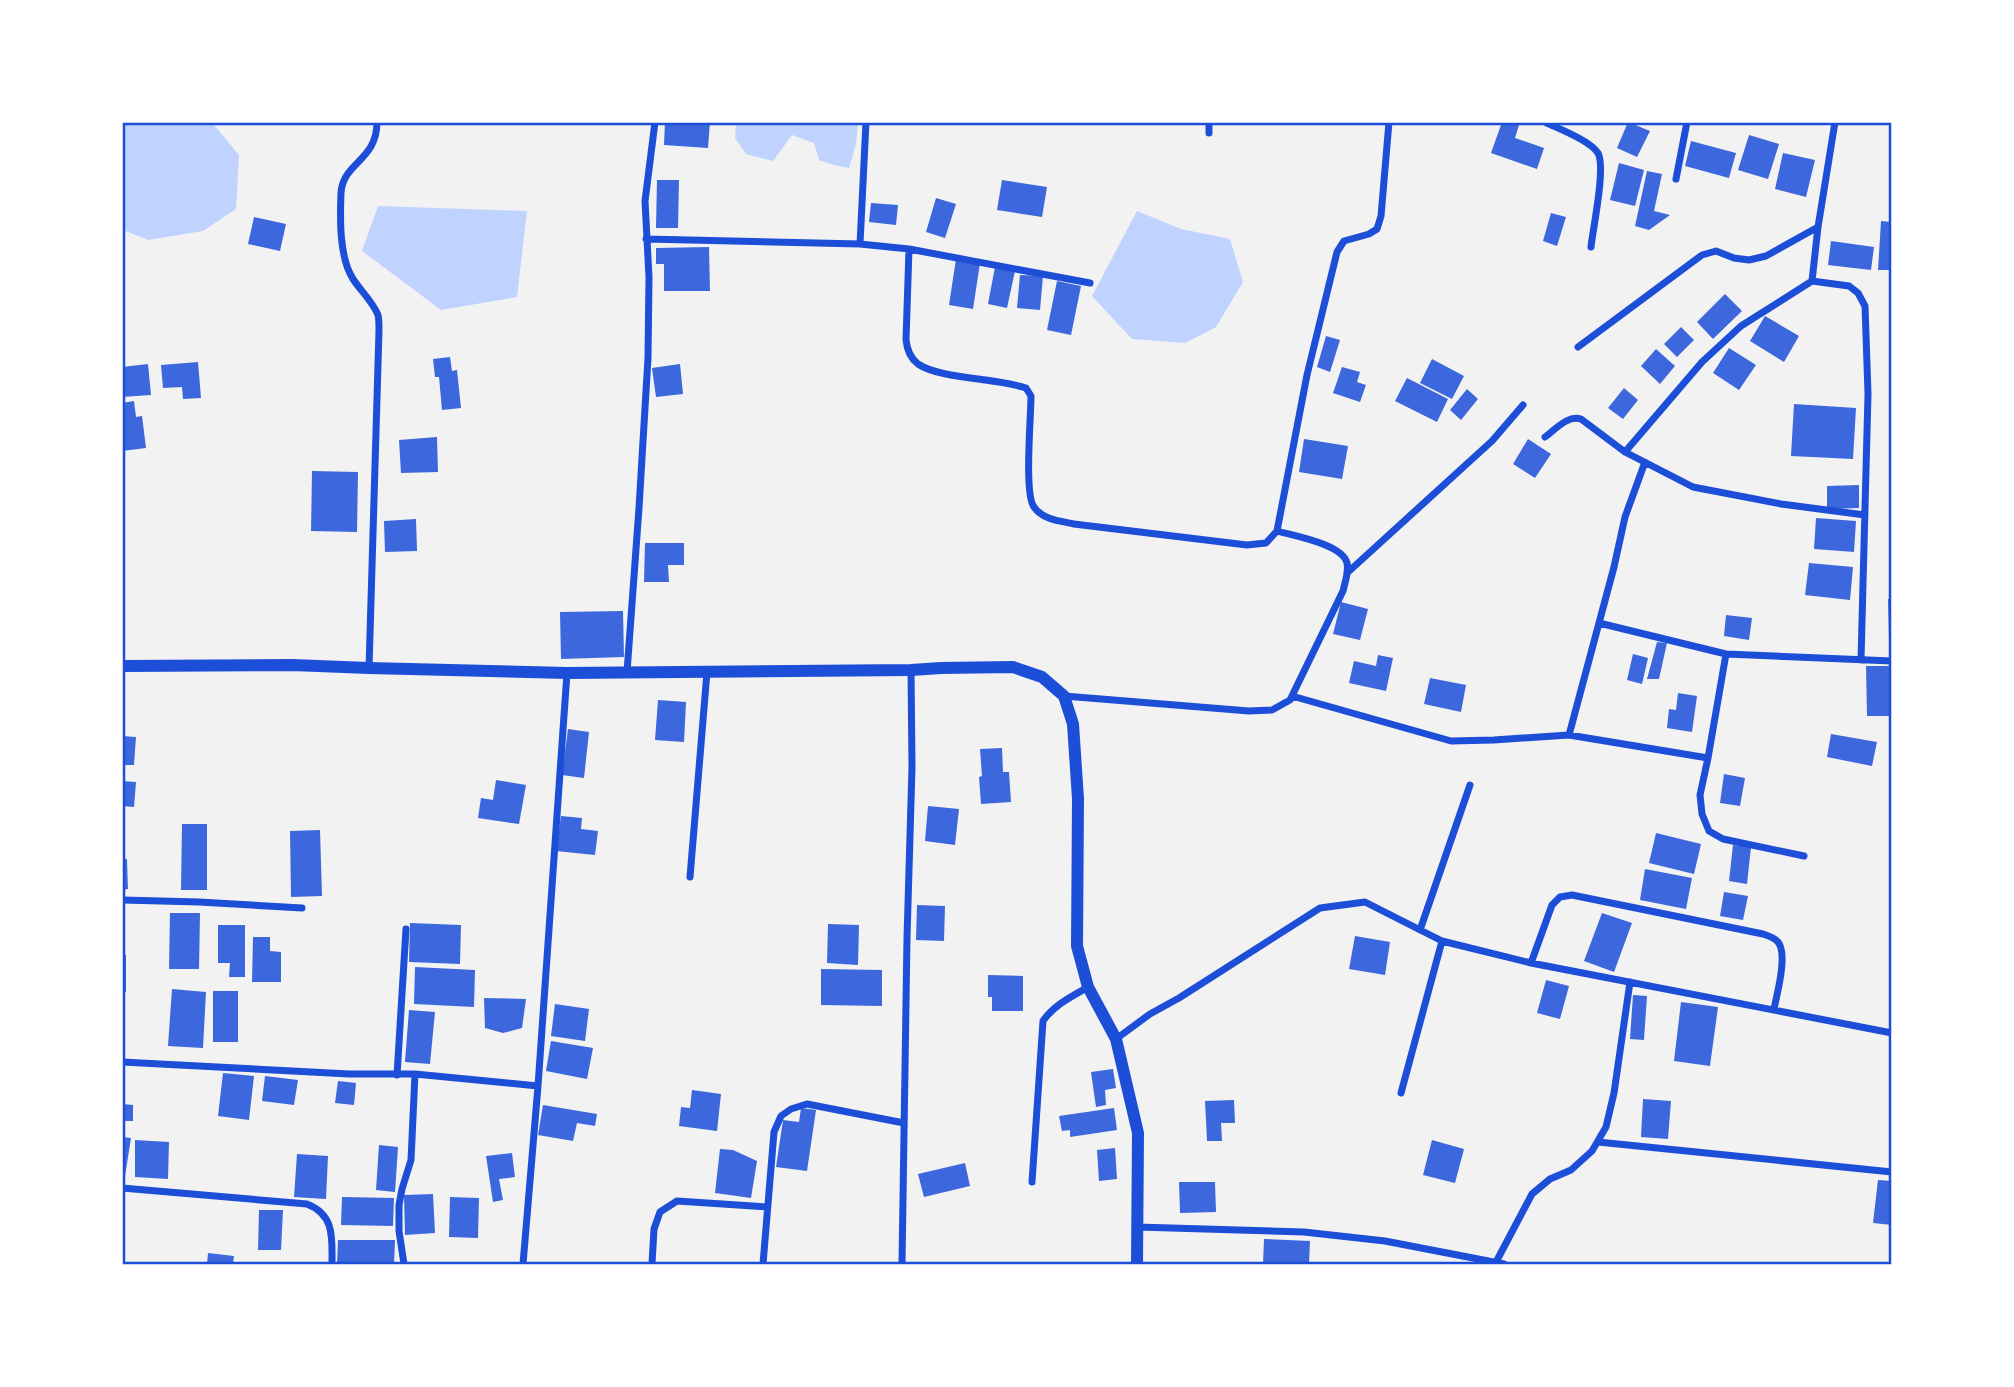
<svg xmlns="http://www.w3.org/2000/svg" width="2014" height="1387" viewBox="0 0 2014 1387" font-family="Figtree,sans-serif">
<rect width="100%" height="100%" fill="#f2f2f2"/>
<path fill="#bfd3fe" d="M195,122L214,125L239,155L236,209L203,231L148,240L123,230V123Z
M736,123V122L858,123L856,144L849,168L834,165L819,160L814,143L792,135L773,161L746,154L735,138Z
M378,206L527,211L517,297L441,310L362,251Z
M1137,211L1181,229L1230,239L1243,282L1216,327L1185,343L1132,339L1092,296Z"/>
<path fill="#3d67dc" d="M665,122H710L708,148L664,145Z
M1502,122H1513L1519,125L1515,138L1544,148L1537,169L1491,153Z
M1628,122L1650,131L1637,157L1617,148Z
M1749,135L1779,144L1768,179L1738,170Z
M1691,141L1736,153L1729,178L1685,166Z
M1783,153L1815,160L1806,197L1775,189Z
M1619,163L1644,170L1635,206L1610,200Z
M1647,171L1662,174L1654,211L1670,215L1649,230L1635,226Z
M657,180H679L678,228H656Z
M1002,180L1047,187L1042,217L997,210Z
M936,198L956,204L945,238L926,232Z
M871,203L898,205L896,225L869,222Z
M1551,213L1566,217L1557,246L1543,241Z
M254,217L286,224L280,251L248,244Z
M1881,221L1892,222V270H1878Z
M1831,241L1874,247L1871,270L1828,265Z
M709,247L710,291H664V264H656V248Z
M956,259L980,263L973,309L949,305Z
M995,267L1015,271L1007,308L988,304Z
M1020,275L1043,276L1040,310L1017,308Z
M1057,281L1081,286L1071,335L1047,330Z
M1725,294L1742,311L1713,339L1697,322Z
M1765,316L1799,336L1784,362L1750,341Z
M1681,327L1694,340L1677,357L1664,344Z
M1326,336L1340,340L1330,372L1317,367Z
M1729,348L1756,365L1739,390L1713,373Z
M1656,349L1675,366L1660,384L1641,366Z
M450,357L452,371L457,370L461,408L442,410L439,377H435L433,359Z
M1432,359L1464,376L1452,399L1420,383Z
M198,362L201,398L183,399L182,387L163,388L161,365Z
M148,364L151,395L122,397V367Z
M680,364L683,394L656,397L652,368Z
M1342,367L1360,372L1357,382L1366,385L1360,402L1333,393Z
M1407,378L1448,399L1437,422L1395,401Z
M1624,388L1638,400L1623,419L1608,408Z
M1467,389L1478,399L1461,420L1450,410Z
M134,401L136,417L142,416L146,448L122,451V403Z
M1794,404L1856,408L1853,459L1791,456Z
M437,437L438,472L401,473L399,440Z
M1304,439L1348,446L1342,479L1299,472Z
M1528,439L1551,454L1535,478L1513,464Z
M312,471L358,472L357,532L311,531Z
M1859,485V508L1827,509V486Z
M1816,518L1856,521L1854,552L1814,549Z
M416,519L417,551L385,552L384,521Z
M645,543H684V565H668L669,582H644Z
M1809,563L1853,567L1850,600L1805,595Z
M1888,599H1892V638H1889Z
M1341,602L1368,609L1360,640L1333,634Z
M623,611L624,657L561,659L560,612Z
M1726,615L1752,618L1749,640L1724,636Z
M1657,642L1667,643L1659,679H1647Z
M1633,654L1648,658L1642,684L1627,680Z
M1378,655L1393,658L1386,691L1349,683L1354,661L1376,666Z
M1866,666H1889V716H1867Z
M1430,678L1466,685L1461,712L1424,704Z
M1678,693L1697,696L1692,732L1667,728L1669,709L1676,710Z
M658,700L686,702L684,742L655,740Z
M568,729L589,732L584,778L562,775Z
M1831,734L1877,742L1872,766L1827,757Z
M122,736L136,737L134,765H122Z
M1002,748L1003,772H1009L1011,802L981,804L979,777L982,776L980,749Z
M1724,774L1745,778L1740,806L1720,803Z
M496,780L526,785L519,824L478,818L481,798L493,800Z
M122,781L136,782L134,807L122,806Z
M928,806L959,809L955,845L925,841Z
M561,816L582,818L581,829L598,831L595,855L556,851Z
M182,824H207V890H181Z
M320,830L322,896L291,897L290,831Z
M1656,833L1701,844L1694,874L1649,863Z
M1733,845L1751,847L1747,884L1729,881Z
M122,859H127L128,889L122,890Z
M1645,869L1692,878L1686,909L1640,900Z
M1724,892L1748,896L1743,920L1720,916Z
M917,905L945,906L944,941L916,940Z
M170,913H200L199,969H169Z
M1602,913L1632,923L1614,972L1584,961Z
M410,923L461,925L460,964L409,962Z
M828,924L859,925L858,965L827,963Z
M218,925H245V977H229L230,963H218Z
M1355,936L1390,942L1385,975L1349,969Z
M253,937H270V951L281,952V982H252Z
M122,955H126V992L122,993Z
M415,967L475,970L474,1007L414,1004Z
M821,969L882,970V1006L821,1005Z
M988,975L1023,976V1011H992V997H988Z
M1546,980L1569,986L1560,1019L1537,1013Z
M172,989L206,992L203,1048L168,1046Z
M213,991H238V1042H213Z
M1633,995L1647,996L1644,1040L1630,1039Z
M484,998L526,999L522,1028L503,1033L485,1028Z
M1681,1002L1718,1007L1710,1066L1674,1061Z
M555,1004L589,1009L585,1041L551,1036Z
M409,1010L435,1012L430,1064L405,1062Z
M551,1041L593,1048L587,1079L546,1071Z
M1113,1069L1116,1088L1105,1090L1106,1105L1096,1107L1091,1072Z
M223,1073L254,1076L249,1120L218,1116Z
M265,1076L298,1080L294,1105L262,1101Z
M338,1081L356,1083L354,1105L335,1103Z
M692,1090L721,1094L717,1131L679,1126L681,1107L690,1108Z
M1643,1099L1671,1101L1668,1139L1641,1137Z
M1234,1100L1235,1123H1221L1222,1141H1207L1205,1101Z
M122,1104L133,1105V1121H122Z
M543,1105L597,1114L595,1126L577,1123L573,1141L538,1135Z
M801,1108L816,1110L807,1171L776,1167L783,1120L799,1122Z
M1114,1108L1117,1130L1070,1137V1130L1062,1131L1059,1116Z
M122,1137L131,1138L125,1176H122Z
M135,1140L169,1142L168,1179L135,1177Z
M1432,1140L1464,1149L1455,1183L1423,1175Z
M379,1145L398,1147L395,1192L376,1190Z
M1115,1148L1117,1179L1099,1181L1097,1150Z
M720,1149L733,1150L757,1161L751,1198L715,1193Z
M512,1153L515,1177L499,1179L503,1200L493,1202L486,1156Z
M297,1154L328,1156L326,1199L294,1197Z
M965,1163L970,1186L924,1197L918,1174Z
M1878,1180L1892,1181V1225L1873,1223Z
M1179,1182H1215L1216,1212L1180,1213Z
M433,1194L435,1233L405,1235L404,1195Z
M342,1197L394,1198L393,1226L341,1225Z
M450,1197L479,1198L478,1238L449,1237Z
M259,1210H283L281,1250H258Z
M1264,1239L1310,1241L1309,1264H1263Z
M338,1240H395L394,1264H337Z
M208,1253L234,1256L233,1264H207Z"/>
<g fill="none" stroke-linecap="round" stroke-linejoin="round">
<path stroke="#1d4ed8" stroke-width="7" d="M1545,122C1559,129 1589,140 1598,153C1606,167 1593,228 1591,247
M1209,133V122
M1676,179L1687,122
M646,239L860,244L866,122
M860,244L909,249L1090,283
M909,249L906,340C907,349 910,358 918,364C940,379 997,378 1026,388L1031,396C1031,417 1024,494 1034,507C1043,520 1060,521 1074,524L1247,545L1266,543L1277,531L1307,375L1337,252L1344,241L1369,234L1377,229L1381,216L1389,122
M1812,281L1849,286L1858,293L1865,306L1868,394L1861,660
M1578,347L1702,255L1716,251L1734,258L1749,260L1766,256L1818,227L1835,122
M1545,437C1555,430 1567,415 1581,419L1625,452L1693,487L1781,504L1865,515
M1625,452L1702,362L1741,326L1812,281L1818,227
M1347,573L1492,441L1523,405
M1599,623L1726,654L1892,661
M1726,654L1708,758L1700,795L1702,814L1709,831L1723,839L1804,856
M369,668L379,331C379,326 379,319 378,315C373,302 360,290 353,279C339,257 340,218 341,193C343,162 377,161 377,122
M627,672L639,508L648,358L649,277L645,201L655,122
M1064,696L1249,711L1272,710L1290,700L1343,591C1345,582 1349,572 1347,563C1342,544 1294,536 1277,531
M1292,696L1451,741L1494,740L1569,735L1708,758
M1569,735L1614,567L1625,517L1645,462
M690,877L707,672
M122,900L199,902L302,908
M1420,930L1470,785
M1531,963L1552,905L1560,897L1572,895L1763,934C1768,936 1774,937 1778,942C1788,954 1777,994 1774,1009
M1116,1039L1150,1014L1179,998L1320,908L1365,902L1442,941L1531,963L1892,1033
M122,1062L349,1074H415L538,1086L523,1264
M397,1075L406,929
M538,1086L567,673
M1401,1093L1442,941
M1598,1142L1892,1172
M1032,1182L1043,1021C1054,1005 1071,997 1088,987
M122,1188L307,1204C335,1215 332,1238 332,1264
M1137,1227L1304,1232L1385,1241L1504,1264
M404,1264L399,1231V1205L402,1189L411,1160L415,1074
M652,1264L654,1229L660,1212L677,1201L767,1207
M763,1264L774,1132L781,1116L791,1109L807,1104L904,1123
M902,1264L907,938L912,767L911,670
M1495,1264L1532,1194L1550,1179L1571,1170L1592,1151L1606,1127L1614,1093L1630,982"/>
<path stroke="#1d4ed8" stroke-width="12" d="M122,666L292,665L369,668L567,673L911,670L941,668L1013,667L1042,677L1064,696L1073,724L1078,799L1077,946L1088,987L1116,1039L1138,1133L1137,1264"/>
</g>
<rect width="2014" height="1387" fill="none" stroke="#ffffff" stroke-width="248"/>
<rect x="124" y="124" width="1766" height="1139" fill="none" stroke="#1d4ed8" stroke-width="2.5"/>
</svg>
